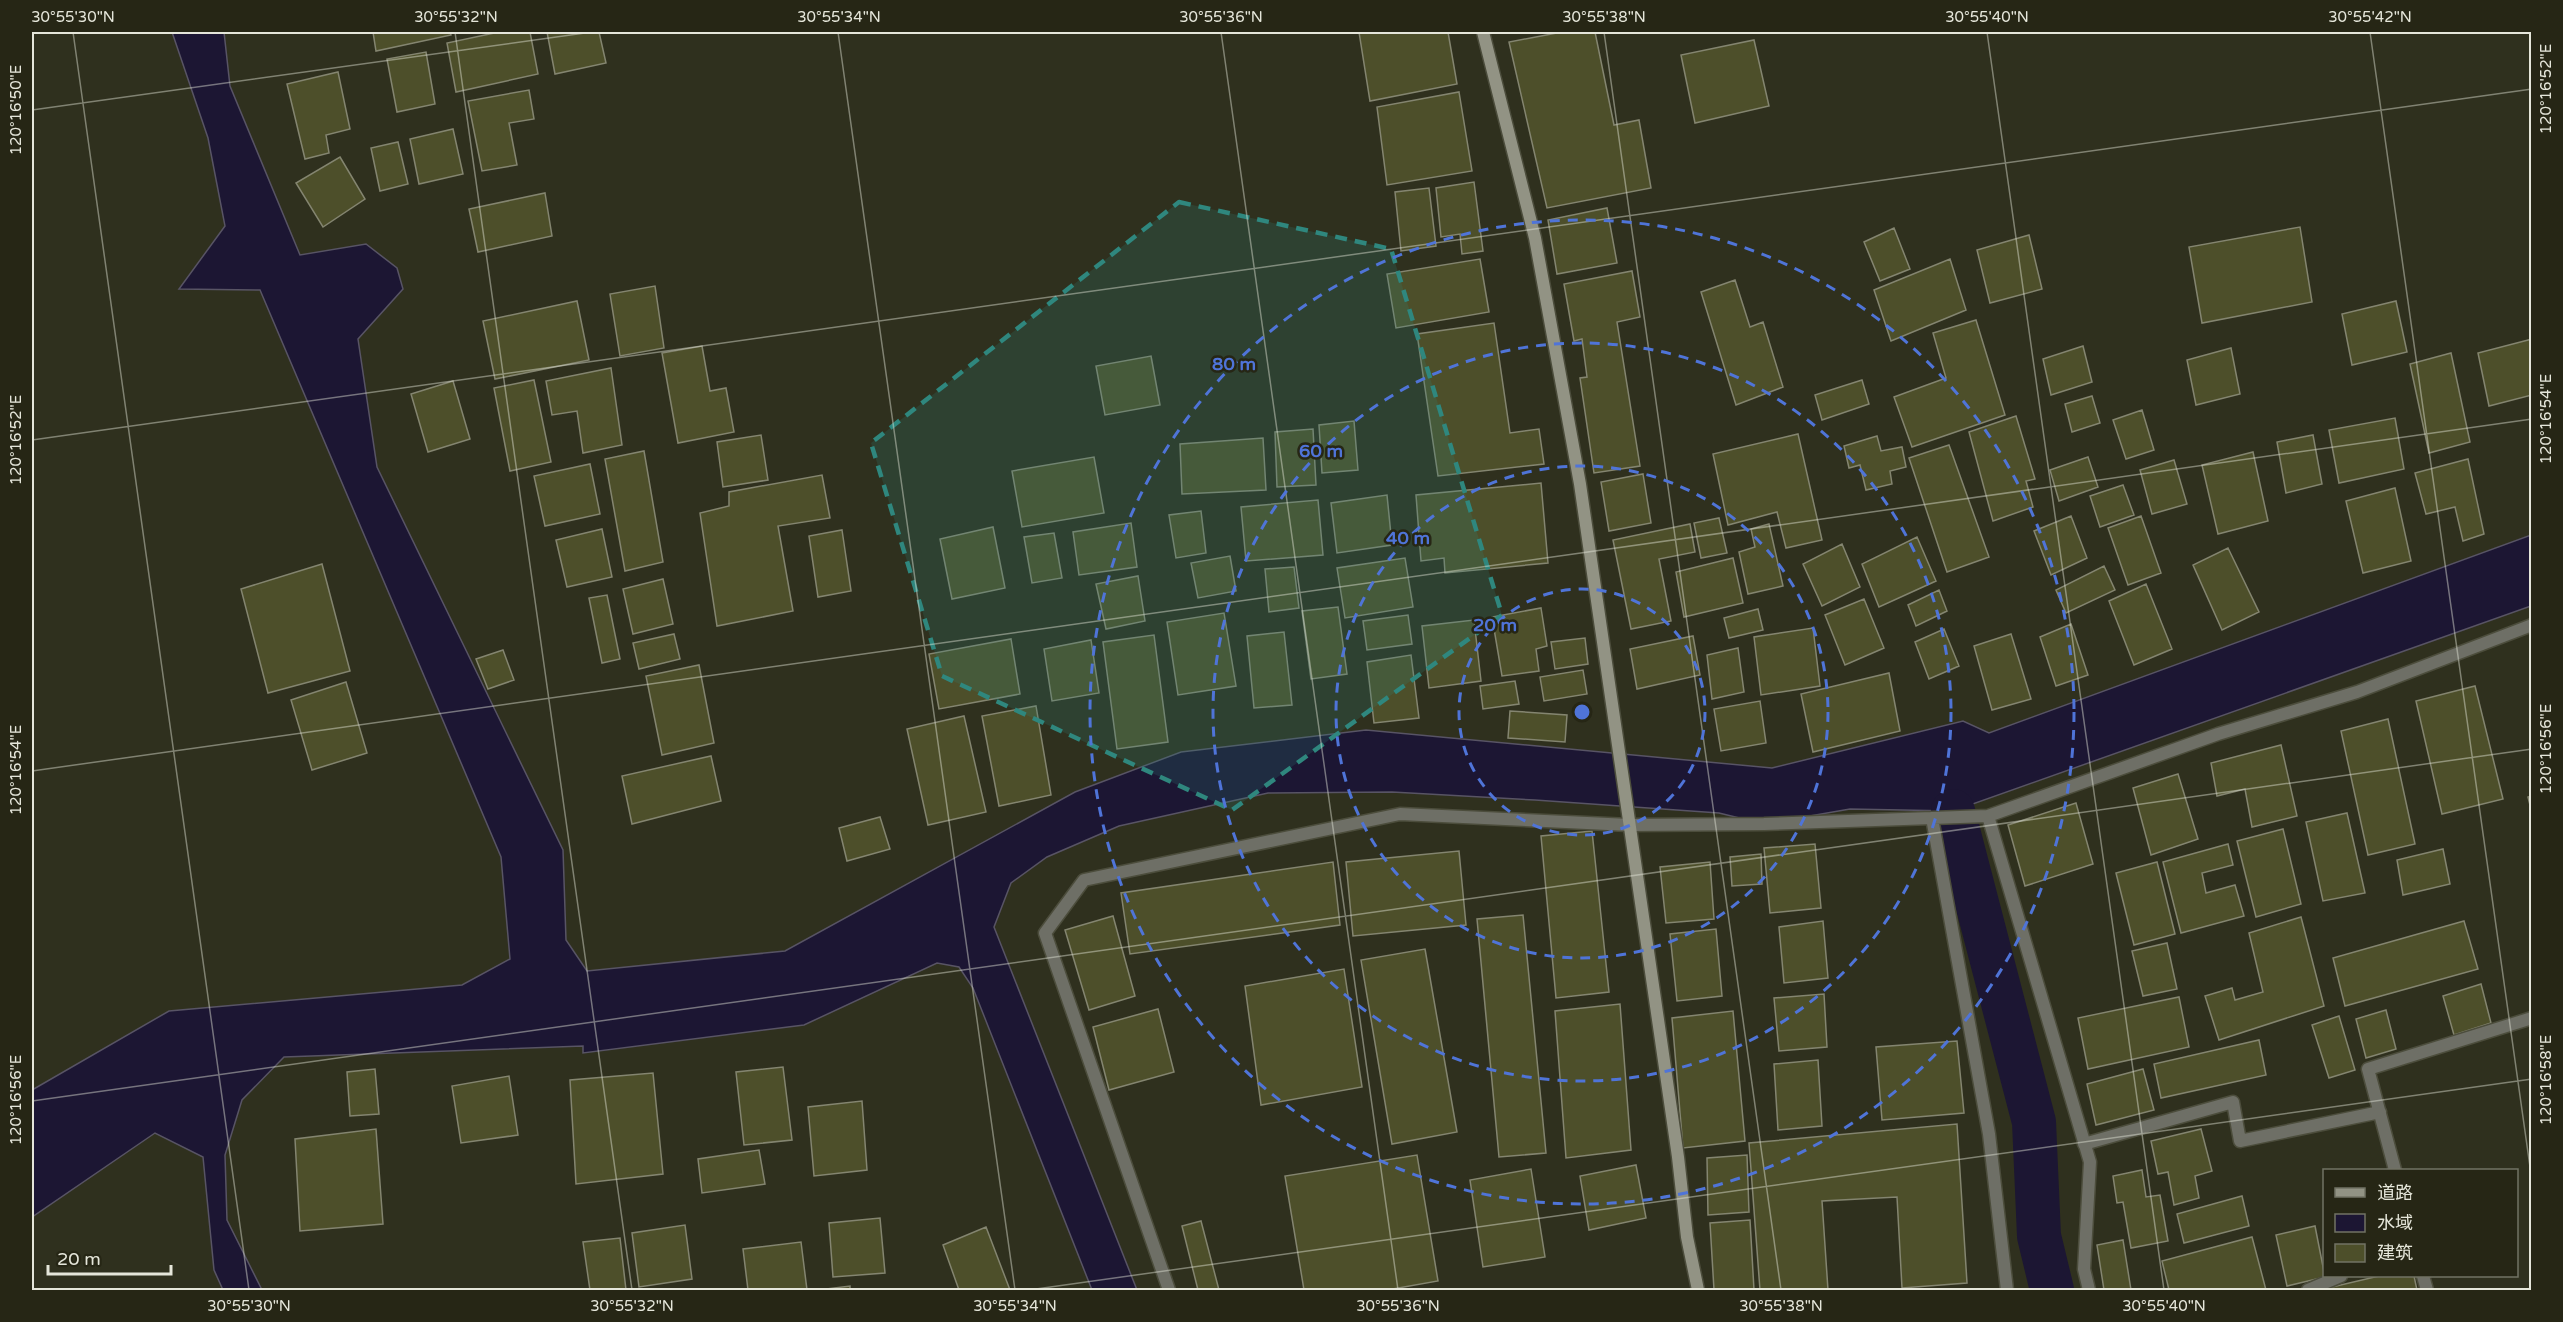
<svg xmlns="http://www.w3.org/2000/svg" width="2563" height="1322" viewBox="0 0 2563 1322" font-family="'Varela Round','Noto Sans SC',sans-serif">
<rect width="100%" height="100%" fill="#2f301e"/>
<path fill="#1c1633" stroke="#585465" stroke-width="1.5" d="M172,32H224L230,86L300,255L366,244L397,268L403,289L358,339L377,467L563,850L566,940L587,971L785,951L1075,792L1181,752L1366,730L1772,768L1963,721L1989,733L2531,535V606L1953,811L1850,809L1764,824L1719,813L1535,800L1392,792L1268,793L1119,826L1047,857L1011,883L994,927L1137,1290H1092L973,988L959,967L937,963L804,1025L583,1053V1046L284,1057L242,1100L225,1155L227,1220L262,1290H223L214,1270L203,1157L155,1133L32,1217V1090L169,1011L462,985L510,959L501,857L260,290L179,289L225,226L208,138Z"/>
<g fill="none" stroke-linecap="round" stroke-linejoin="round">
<path stroke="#1c1633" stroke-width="44" d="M1953,811L2034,1122L2039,1236L2052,1290"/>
</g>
<path fill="#4d4f2a" stroke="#848570" stroke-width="1.5" d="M373,32H450L451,35L376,51Z
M499,32H530L538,74L456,92L447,43Z
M547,32H599L606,63L555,74Z
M1359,32H1448L1457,84L1370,101Z
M1562,32H1595L1614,125L1639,120L1651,188L1547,208L1509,42Z
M1754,40L1769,106L1695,123L1681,55Z
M426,52L435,104L397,112L387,59Z
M338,72L350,129L326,135L329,153L305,159L287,84Z
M529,90L534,119L509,123L517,165L482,171L468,101Z
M1459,92L1472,171L1387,185L1377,107Z
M453,129L463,174L419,184L410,139Z
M398,142L408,184L380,191L371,148Z
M340,157L365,199L323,227L296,183Z
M1474,182L1483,251L1462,254L1460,234L1441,237L1436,188Z
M1429,188L1436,246L1401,251L1395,192Z
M545,193L552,236L478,252L469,209Z
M1607,208L1617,263L1557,274L1548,220Z
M2300,227L2312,302L2202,323L2189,247Z
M1894,228L1910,269L1880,281L1864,242Z
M2029,235L2042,289L1990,303L1977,250Z
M1480,259L1489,312L1396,328L1387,274Z
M1950,259L1966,310L1891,341L1874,290Z
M1632,271L1640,317L1617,322L1640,466L1594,473L1580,378L1587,377L1582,339L1574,341L1564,284Z
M1735,280L1750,327L1763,322L1783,387L1736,405L1701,292Z
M655,286L664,348L620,356L610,294Z
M577,301L589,360L495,379L483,321Z
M2396,301L2407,352L2352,365L2342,314Z
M1976,320L2005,415L1912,447L1894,397L1946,378L1933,333Z
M1494,323L1510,433L1539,429L1544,464L1438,476L1417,334Z
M2532,339V395L2489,406L2478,353Z
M702,346L710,391L726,388L734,432L678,443L662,353Z
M2083,346L2092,382L2051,395L2043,359Z
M2231,348L2240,394L2196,405L2187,360Z
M2451,353L2470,442L2429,453L2410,364Z
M1151,356L1160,405L1105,415L1096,366Z
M611,368L622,445L583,453L577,411L552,415L546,381Z
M534,380L551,462L510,471L494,388Z
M1862,380L1869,404L1822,420L1815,395Z
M453,381L470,439L428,452L411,394Z
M2092,396L2100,423L2072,432L2065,404Z
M2142,410L2154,450L2126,459L2113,420Z
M2016,416L2035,479L2026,481L2033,507L1993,521L1969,432Z
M2395,418L2404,469L2339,483L2329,430Z
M1354,421L1358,470L1322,473L1319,425Z
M1313,429L1316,485L1277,487L1275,432Z
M1798,434L1822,540L1786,548L1777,512L1728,525L1713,454Z
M761,435L768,480L723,487L717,442Z
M2313,435L2322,484L2286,493L2277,442Z
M1877,436L1881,451L1902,447L1906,467L1890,471L1892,484L1866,490L1860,465L1849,468L1844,446Z
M1263,438L1266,490L1182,494L1180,444Z
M1949,445L1989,557L1947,572L1909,458Z
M644,451L663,562L625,571L605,459Z
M2253,452L2268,521L2218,534L2202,465Z
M1094,457L1104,513L1022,527L1012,471Z
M2088,457L2098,487L2059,501L2050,470Z
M2468,459L2484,534L2463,541L2455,507L2426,514L2415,473Z
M2174,460L2187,504L2152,514L2140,470Z
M590,464L600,514L545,526L534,476Z
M1643,474L1651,523L1609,531L1601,482Z
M822,475L830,518L778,526L793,611L717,626L700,513L729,506V492Z
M1541,483L1548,563L1445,573L1444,558L1421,561L1416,495Z
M2123,485L2134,515L2100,527L2090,496Z
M2395,488L2411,561L2363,573L2346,501Z
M1387,495L1392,545L1337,553L1331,503Z
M1318,500L1323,555L1246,561L1241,507Z
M1201,511L1206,553L1176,558L1169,515Z
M2071,516L2087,558L2051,575L2034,531Z
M2141,516L2161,573L2128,585L2108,528Z
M1719,518L1727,553L1701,558L1694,523Z
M1131,523L1137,567L1079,575L1073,532Z
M1690,524L1695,552L1659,559L1671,621L1631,629L1613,540Z
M1769,524L1783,586L1748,594L1739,552L1755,547L1751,529Z
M993,527L1005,588L952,599L940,539Z
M602,529L612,577L567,587L556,540Z
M842,530L851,591L818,597L809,536Z
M1054,533L1062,578L1032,583L1024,537Z
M1917,537L1936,581L1879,607L1862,564Z
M1842,544L1860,587L1822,606L1803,564Z
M2228,548L2259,612L2222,630L2193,565Z
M1230,556L1236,591L1198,598L1191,563Z
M1405,558L1413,607L1345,618L1337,568Z
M1733,558L1743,603L1684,617L1676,572Z
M322,564L350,671L268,693L241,589Z
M2104,566L2115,590L2066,613L2056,590Z
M1294,567L1299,608L1269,612L1265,569Z
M1138,576L1145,621L1106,629L1096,584Z
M663,579L673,624L633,634L623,589Z
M2146,584L2172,649L2134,665L2109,601Z
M1939,590L1947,611L1916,626L1908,605Z
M607,595L620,659L602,663L589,598Z
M1864,599L1884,648L1845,665L1825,615Z
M1338,607L1347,674L1311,679L1302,611Z
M1541,608L1547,646L1536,649L1539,671L1502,676L1492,617Z
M1758,609L1763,630L1729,638L1724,618Z
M1224,613L1236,686L1178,695L1167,622Z
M1408,615L1412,644L1367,650L1363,621Z
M1474,620L1481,681L1429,688L1422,626Z
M2071,624L2088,675L2056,686L2040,637Z
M1813,628L1820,686L1761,695L1754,637Z
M1944,629L1959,666L1929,679L1915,642Z
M1284,632L1292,705L1254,708L1247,636Z
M674,634L680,659L639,669L633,643Z
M2011,634L2031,699L1992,710L1974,646Z
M1154,635L1168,742L1117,749L1103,642Z
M1693,636L1700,675L1637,689L1630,649Z
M1585,638L1588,664L1555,669L1551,642Z
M1011,639L1020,694L939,709L929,654Z
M1091,640L1099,693L1052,701L1044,649Z
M1738,648L1744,692L1712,699L1707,655Z
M503,650L514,680L488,689L476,659Z
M1411,655L1419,718L1374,723L1367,662Z
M699,665L714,743L662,755L646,676Z
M1583,670L1587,694L1544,701L1540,677Z
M1889,673L1900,731L1813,752L1801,694Z
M1515,681L1519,704L1483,709L1480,686Z
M346,682L367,753L312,770L291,700Z
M2475,686L2503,799L2442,814L2416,701Z
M1760,701L1766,743L1721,751L1714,709Z
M1036,706L1051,795L999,806L982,716Z
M1510,711L1567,715L1565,742L1508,738Z
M964,716L986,812L928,825L907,729Z
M2388,719L2415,844L2368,855L2341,731Z
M2281,745L2297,816L2252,827L2245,789L2217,796L2211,763Z
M711,756L721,801L632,824L622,776Z
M2178,774L2198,839L2151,855L2133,788Z
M2532,796V813L2528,797Z
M2076,803L2093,864L2025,886L2008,825Z
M2347,813L2365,893L2323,901L2306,822Z
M880,817L890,849L847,861L839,828Z
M2283,829L2301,904L2256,917L2237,841Z
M1592,831L1609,992L1556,998L1541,836Z
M1815,844L1821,908L1770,913L1764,848Z
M2228,844L2233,865L2202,873L2206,893L2235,885L2244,916L2181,933L2163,862Z
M2443,849L2450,884L2403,895L2397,860Z
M1459,851L1466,925L1353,936L1346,862Z
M1761,854L1762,884L1732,886L1730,857Z
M1333,862L1340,925L1130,954L1121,893Z
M1710,862L1714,919L1666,923L1660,867Z
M2157,862L2175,934L2134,945L2116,873Z
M1523,915L1546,1153L1499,1157L1477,919Z
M1113,916L1135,996L1089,1010L1065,930Z
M2301,917L2324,1006L2219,1040L2205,996L2232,988L2235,1000L2263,992L2249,933Z
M1823,921L1828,978L1784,983L1779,927Z
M2464,921L2478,969L2345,1006L2333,958Z
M1716,929L1722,996L1677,1001L1670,934Z
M2167,943L2177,989L2143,996L2132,951Z
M1425,949L1457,1132L1392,1144L1361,960Z
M1344,969L1362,1087L1261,1105L1245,986Z
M2481,984L2491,1023L2454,1035L2443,996Z
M1824,994L1827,1047L1779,1051L1774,998Z
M2179,997L2189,1047L2088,1069L2078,1018Z
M1620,1004L1631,1150L1566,1158L1555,1011Z
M1158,1009L1174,1072L1109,1090L1093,1027Z
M2386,1010L2396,1049L2366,1058L2356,1019Z
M1733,1011L1745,1141L1683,1148L1672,1018Z
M2339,1016L2355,1070L2329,1078L2312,1025Z
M2259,1040L2266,1075L2161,1098L2154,1064Z
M1957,1041L1964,1113L1882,1120L1876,1047Z
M1818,1060L1822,1126L1778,1130L1774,1064Z
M783,1067L792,1140L744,1145L736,1072Z
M375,1069L379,1114L350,1116L347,1072Z
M2143,1069L2154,1110L2096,1125L2087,1084Z
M653,1073L663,1174L576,1184L570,1080Z
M509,1076L518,1135L461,1143L452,1086Z
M862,1101L867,1170L814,1176L808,1107Z
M1957,1124L1967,1283L1902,1288L1897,1197L1822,1201L1828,1290H1760L1749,1143Z
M376,1129L383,1224L300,1231L295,1139Z
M2201,1129L2212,1171L2195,1176L2199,1198L2174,1205L2168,1172L2158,1174L2151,1141Z
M759,1150L765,1184L702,1193L698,1159Z
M1417,1155L1438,1281L1387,1290H1304L1285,1176Z
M1747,1155L1749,1212L1708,1215L1707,1158Z
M1636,1165L1646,1218L1589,1230L1580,1176Z
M1531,1169L1545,1257L1483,1267L1470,1180Z
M2142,1170L2146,1197L2160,1195L2168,1241L2131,1248L2123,1202L2117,1203L2113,1176Z
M2242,1196L2249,1226L2184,1243L2177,1214Z
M880,1218L885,1273L833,1277L829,1223Z
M1750,1220L1754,1290H1714L1710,1223Z
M1201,1221L1219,1290H1198L1182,1226Z
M685,1225L692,1279L639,1287L632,1233Z
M2315,1226L2325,1277L2287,1286L2276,1235Z
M986,1227L1010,1290H959L943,1245Z
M2252,1237L2266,1290H2169L2162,1261Z
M620,1238L626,1290H590L583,1242Z
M2123,1240L2131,1290H2104L2097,1245Z
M801,1242L807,1290H748L743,1249Z
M2379,1276H2414L2417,1290H2333L2332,1287Z
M850,1286V1290H818Z"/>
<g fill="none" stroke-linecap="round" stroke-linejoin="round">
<g stroke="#4c4d3c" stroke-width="15">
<path id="street" d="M1988,816L2090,1162L2084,1269L2089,1290
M1932,818L1989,1134L2007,1290
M2084,1144L2233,1102L2240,1141L2380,1112
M2395,1170L2368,1069L2532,1018
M2423,1276L2427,1290
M1169,1290L1045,933L1084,880L1400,814L1629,825L1764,824L1988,816L2218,734L2357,692L2532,625
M2308,1290L2341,1276"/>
</g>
<g stroke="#4c4d3c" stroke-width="15">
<path id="secondary" d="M1483,32L1535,238L1580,484L1678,1157L1687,1237L1698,1290"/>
</g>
<use href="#street" stroke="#6e6f66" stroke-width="12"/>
<use href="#secondary" stroke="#929384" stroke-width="12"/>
</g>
<path fill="#2f877e" fill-opacity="0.2" stroke="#2f877e" stroke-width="4.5" stroke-dasharray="12 8" stroke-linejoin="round" d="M1179,202L1391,249L1502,615L1232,810L942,676L871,443Z"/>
<path fill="none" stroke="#e5e6da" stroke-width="1.5" stroke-opacity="0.45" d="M73,32L249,1290M455,32L632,1290M838,32L1015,1290M1221,32L1398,1290M1604,32L1781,1290M1987,32L2164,1290M2370,32L2532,1181M32,110L592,32M32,440L2532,89M32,771L2532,419M32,1101L2532,749M1029,1290L2532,1079"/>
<g fill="none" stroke="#4f74d8" stroke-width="3" stroke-dasharray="10 8">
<circle cx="1582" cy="712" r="123"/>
<circle cx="1582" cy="712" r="246"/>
<circle cx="1582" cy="712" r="369"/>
<circle cx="1582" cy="712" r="492"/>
</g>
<circle cx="1582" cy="712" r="9" fill="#4f74d8" stroke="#262615" stroke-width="3"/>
<g font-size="18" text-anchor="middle" font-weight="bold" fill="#4f74d8" stroke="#262615" stroke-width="5" stroke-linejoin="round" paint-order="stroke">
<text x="1234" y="370">80 m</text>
<text x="1321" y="457">60 m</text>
<text x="1408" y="544">40 m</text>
<text x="1495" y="631">20 m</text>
</g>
<rect width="2563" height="1322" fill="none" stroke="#262615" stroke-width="66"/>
<rect x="2323" y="1169" width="195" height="108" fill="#262615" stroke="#727364" stroke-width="1.5"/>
<rect x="2335" y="1188" width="30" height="9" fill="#929384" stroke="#727364" stroke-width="1.5"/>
<text x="2377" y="1199" font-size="18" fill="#e5e6da">道路</text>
<rect x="2335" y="1214" width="30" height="18" fill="#1c1633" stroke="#727364" stroke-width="1.5"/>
<text x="2377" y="1229" font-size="18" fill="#e5e6da">水域</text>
<rect x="2335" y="1244" width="30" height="18" fill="#4d4f2a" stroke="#727364" stroke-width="1.5"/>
<text x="2377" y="1259" font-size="18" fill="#e5e6da">建筑</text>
<path d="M48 1265v9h123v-9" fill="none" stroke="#e5e6da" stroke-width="3"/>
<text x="57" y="1265" font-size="18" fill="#e5e6da" stroke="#262615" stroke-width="4.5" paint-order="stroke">20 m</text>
<rect x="33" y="33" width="2497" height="1256" fill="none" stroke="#e5e6da" stroke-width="2"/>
<g font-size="15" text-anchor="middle" fill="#e5e6da">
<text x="73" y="22">30°55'30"N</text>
<text x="456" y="22">30°55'32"N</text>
<text x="839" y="22">30°55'34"N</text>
<text x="1221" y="22">30°55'36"N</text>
<text x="1604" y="22">30°55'38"N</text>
<text x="1987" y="22">30°55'40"N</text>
<text x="2370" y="22">30°55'42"N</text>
<text transform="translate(2546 89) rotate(-90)" y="5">120°16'52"E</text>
<text transform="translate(16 110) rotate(-90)" y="5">120°16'50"E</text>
<text transform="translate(2546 419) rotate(-90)" y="5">120°16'54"E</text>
<text transform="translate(16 440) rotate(-90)" y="5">120°16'52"E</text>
<text transform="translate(2546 749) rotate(-90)" y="5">120°16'56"E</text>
<text transform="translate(16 770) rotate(-90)" y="5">120°16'54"E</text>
<text transform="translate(2546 1080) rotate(-90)" y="5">120°16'58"E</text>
<text transform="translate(16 1100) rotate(-90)" y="5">120°16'56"E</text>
<text x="249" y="1311">30°55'30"N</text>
<text x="632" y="1311">30°55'32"N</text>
<text x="1015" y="1311">30°55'34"N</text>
<text x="1398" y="1311">30°55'36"N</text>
<text x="1781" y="1311">30°55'38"N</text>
<text x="2164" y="1311">30°55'40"N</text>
</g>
</svg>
